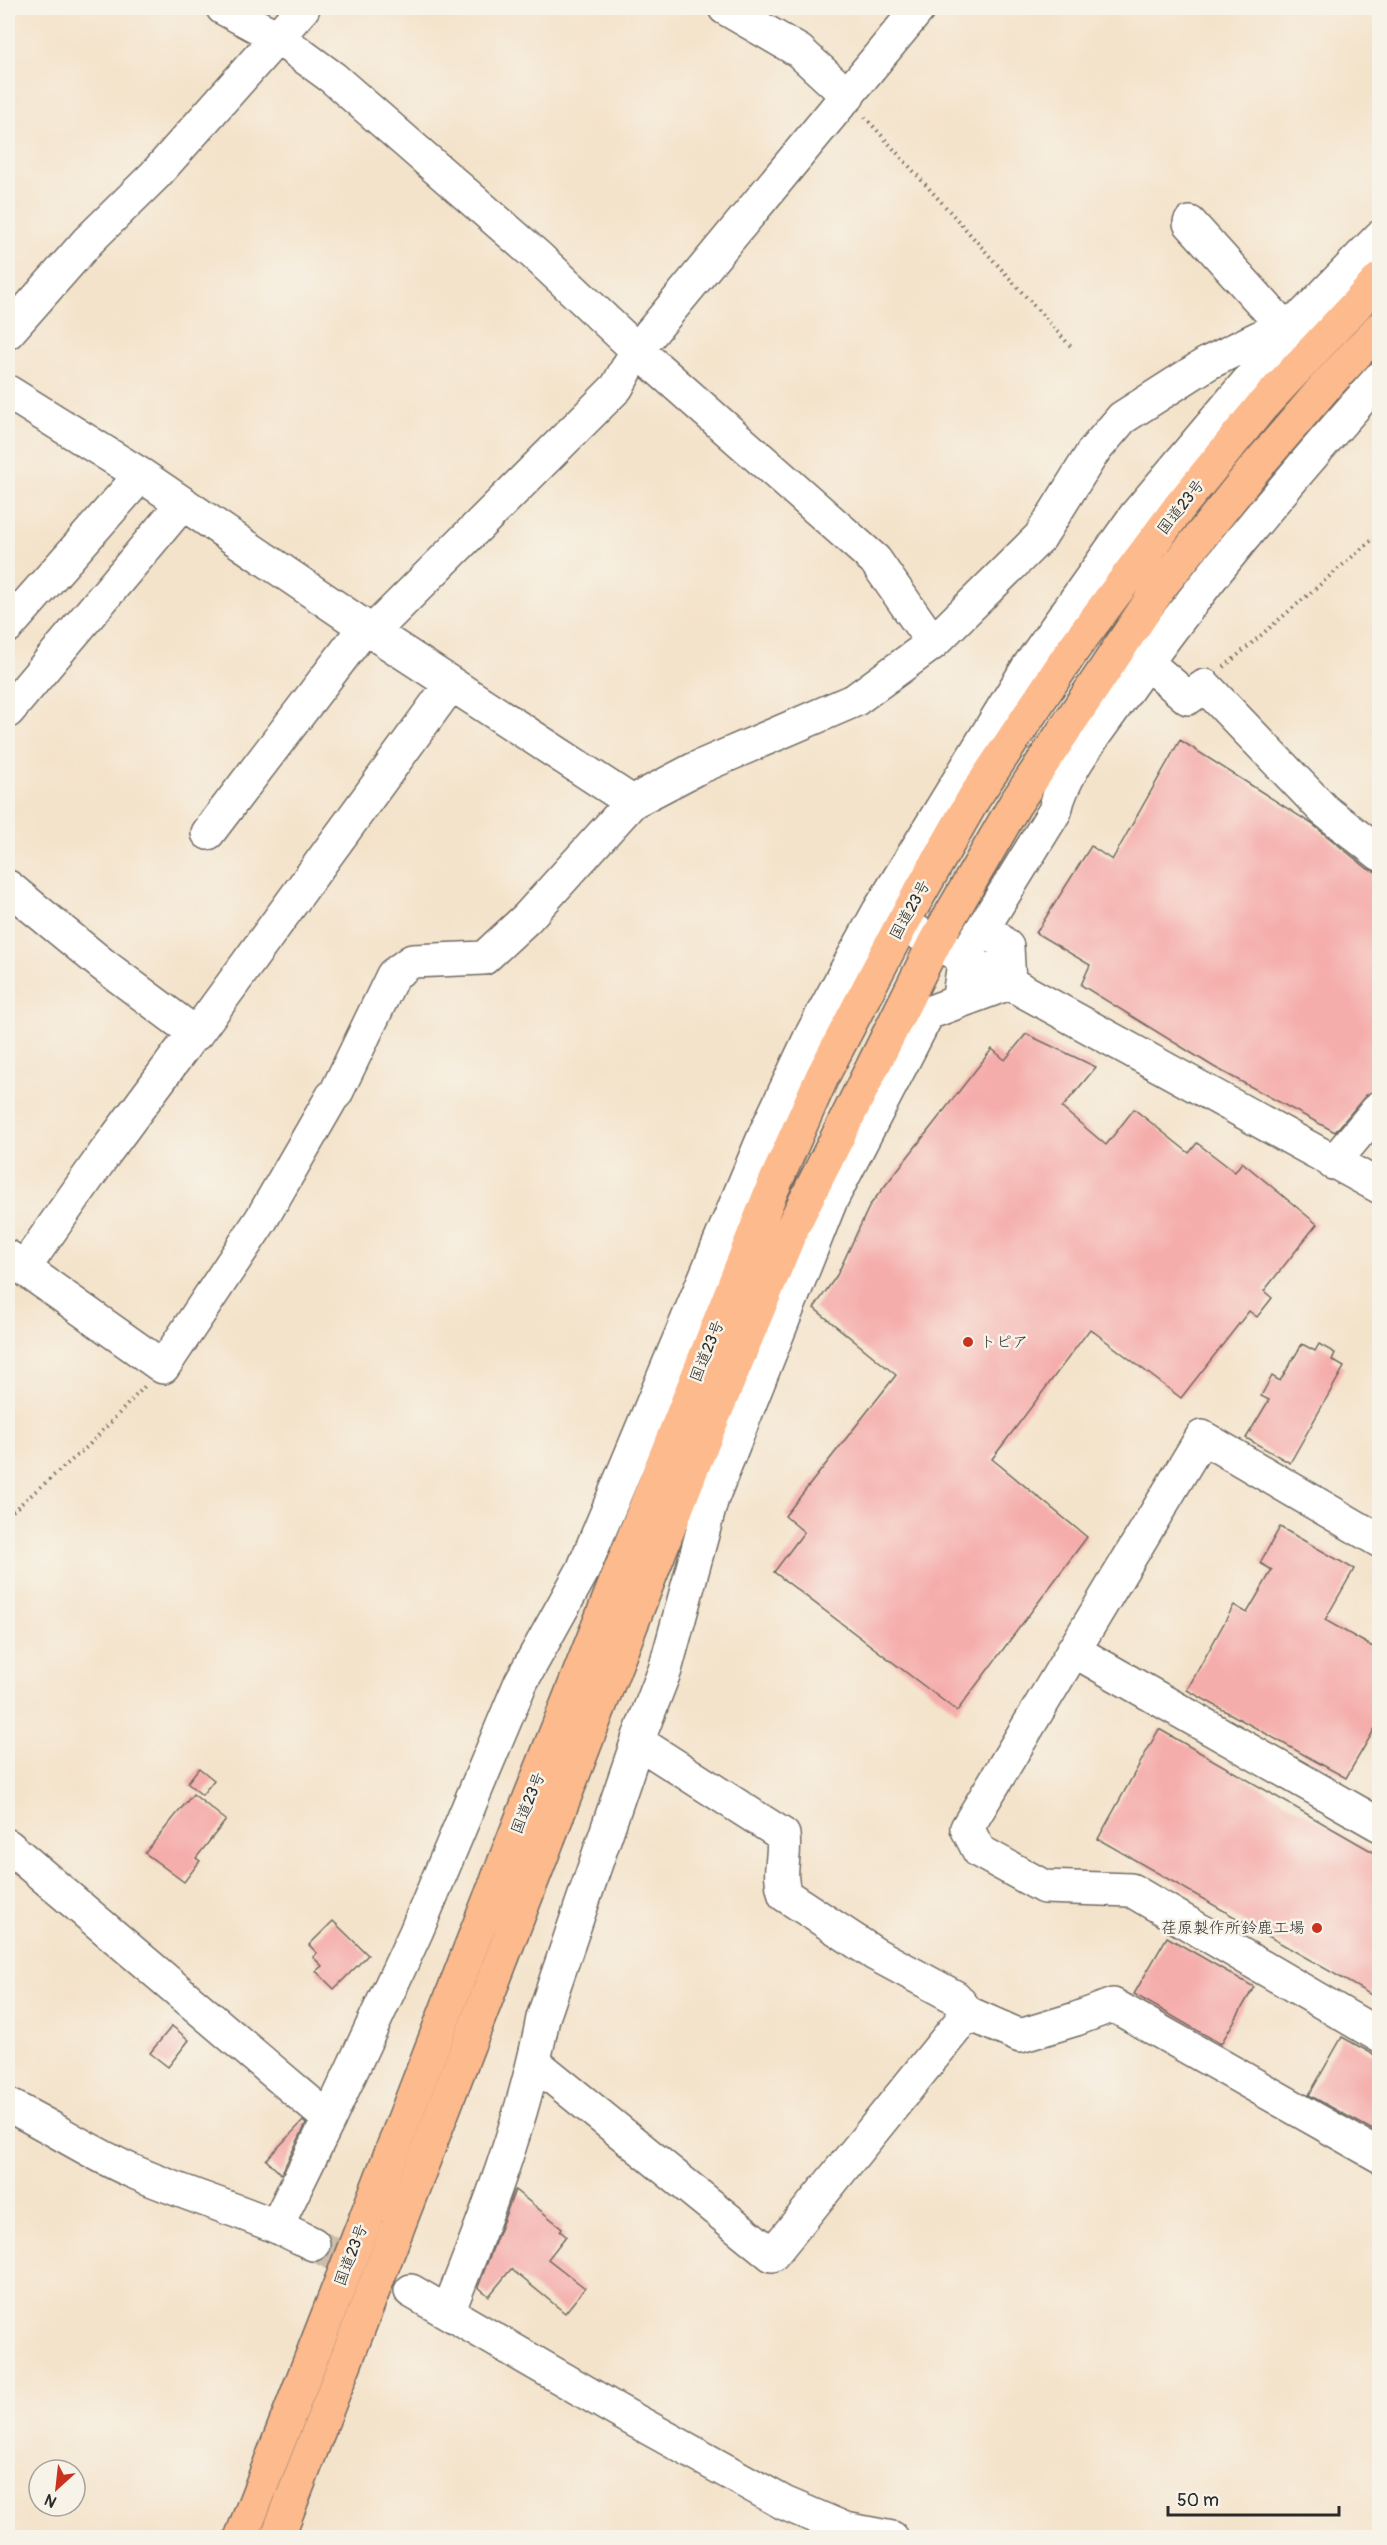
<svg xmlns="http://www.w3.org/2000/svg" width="1387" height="2545" viewBox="0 0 1387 2545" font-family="Pangolin,'Klee One',sans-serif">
<rect width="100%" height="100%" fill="#f7f3e8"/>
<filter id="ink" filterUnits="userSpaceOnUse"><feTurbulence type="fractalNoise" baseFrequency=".0167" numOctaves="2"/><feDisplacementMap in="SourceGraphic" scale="12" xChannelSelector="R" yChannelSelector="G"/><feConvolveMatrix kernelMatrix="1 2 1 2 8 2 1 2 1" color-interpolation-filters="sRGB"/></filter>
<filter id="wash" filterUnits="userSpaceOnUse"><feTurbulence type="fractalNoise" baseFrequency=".008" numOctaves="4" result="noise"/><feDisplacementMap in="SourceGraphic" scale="24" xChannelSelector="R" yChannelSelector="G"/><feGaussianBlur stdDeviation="1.35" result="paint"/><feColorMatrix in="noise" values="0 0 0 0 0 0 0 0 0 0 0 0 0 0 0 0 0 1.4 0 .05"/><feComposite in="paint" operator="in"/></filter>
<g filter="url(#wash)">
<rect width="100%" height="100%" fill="#f4e3cb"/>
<g id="blocks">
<path fill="#f5adab" d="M1180,740L1312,824L1368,869L1380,873V1089L1366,1095L1335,1132L1214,1067L1081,985L1090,965L1036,933L1091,846L1112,860Z
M1026,1034L1096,1067L1062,1108L1106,1145L1134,1109L1189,1153L1197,1143L1235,1172L1242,1162L1317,1224L1264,1291L1272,1298L1257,1317L1249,1311L1181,1398L1090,1329L992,1459L1087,1537L957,1711L774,1572L804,1532L785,1516L896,1375L814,1308L837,1275L870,1205L992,1049L1005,1060Z
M1302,1344L1315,1351L1319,1344L1335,1353L1332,1360L1344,1367L1290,1463L1246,1438L1269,1400L1261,1396L1272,1376L1280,1381Z
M1280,1527L1354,1569L1325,1620L1380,1651V1720L1346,1778L1187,1690L1234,1605L1247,1613L1272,1570L1260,1563Z
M1159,1729L1380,1856V2000L1098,1839Z
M199,1768L214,1780L202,1795L187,1783Z
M193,1794L226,1820L196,1858L200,1861L184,1882L145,1853Z
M333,1921L368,1955L334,1989L316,1971L322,1966L313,1957L317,1953L309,1945Z
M1167,1937L1254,1987L1221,2044L1134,1994Z
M172,2026L189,2040L168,2067L150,2053Z
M1342,2037L1380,2058V2134L1309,2095Z
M303,2121L306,2124L281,2174L266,2160Z
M515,2190L562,2228L560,2231L566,2236L548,2259L585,2288L565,2313L511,2269L489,2296L478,2287Z"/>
</g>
</g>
<g filter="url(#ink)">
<use href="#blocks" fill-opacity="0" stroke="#716b63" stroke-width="1.5"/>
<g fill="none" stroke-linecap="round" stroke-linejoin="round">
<path stroke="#ccbeab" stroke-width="33" stroke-dasharray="33 16" stroke-linecap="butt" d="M313,2244L411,2291"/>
<g stroke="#716b63" stroke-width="36">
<path id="minor" d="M223,8L277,37L333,78L538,257L637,350L875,560L933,643
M725,8L799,51L848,96
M1190,223L1283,326
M8,332L88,241L155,175L303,8
M8,392L141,475L372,632L632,802
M8,626L141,475
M372,632L617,387L637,350L919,8
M1146,662L1188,698L1205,686L1324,810L1380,854
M8,711L183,503
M208,833L365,627
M8,887L102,964L196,1034L451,684
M902,924L1380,1187
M984,926L1007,947L1009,983
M958,1002L965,957L1055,811C1062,775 1094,736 1116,705C1196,590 1286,483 1380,378
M1333,1163L1380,1107
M8,1257L163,1367L261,1220L332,1097L336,1093L393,975L412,961L484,958L527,918L632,802L695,769L855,700L933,643L1040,537L1093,452L1122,418L1208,363L1303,316L1380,237
M24,1268L105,1153L194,1033
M1380,1541L1202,1437L967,1828L979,1851L1044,1887L1131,1890L1380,2036
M1073,1650L1380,1825
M638,1742L783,1835C786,1859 777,1871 785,1895L875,1954L955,1997L968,2013
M8,1846L329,2119L277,2225
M535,2063L772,2255L968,2013L1020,2036L1076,2019L1113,2005L1380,2156
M8,2105C51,2126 90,2153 134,2172C193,2198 256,2214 313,2244
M329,2119L416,1932L521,1682L583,1570L766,1132L811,1036L847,969L879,911L1029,666L1136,515L1303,316
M411,2291L618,2411L784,2503L845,2529L892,2538
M448,2312C486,2217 524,2119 543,2018L639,1737L665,1670L712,1498L830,1202L928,1013L1009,983"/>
</g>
<g stroke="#716b63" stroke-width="36">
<path id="highway" d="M367,2215L475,1936L771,1192L822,1077L902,924L974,798L1074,648L1181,505L1261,407L1380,279
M397,2229L690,1473L792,1228L935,942L1015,804L1160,587L1251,473L1324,388L1380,328"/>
</g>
<path stroke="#716b63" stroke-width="4" stroke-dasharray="1.5 4.5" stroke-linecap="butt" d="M865,117L1072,348
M1224,667L1380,533
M8,1515L88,1446L145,1386"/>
<use href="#minor" stroke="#fff" stroke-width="33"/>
<use href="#highway" stroke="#fcba8d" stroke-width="33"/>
<g stroke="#716b63" stroke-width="36" stroke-linecap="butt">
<path id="highway-bridge" d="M241,2538L367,2215
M277,2538L397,2229"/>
</g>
<use href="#highway-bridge" stroke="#fcba8d" stroke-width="33"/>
</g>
</g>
<g fill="#c8321e" stroke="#f7f3e8" stroke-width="2">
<circle cx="968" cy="1342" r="6"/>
<circle cx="1317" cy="1928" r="6"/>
</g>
<g text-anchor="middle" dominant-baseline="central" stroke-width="5" stroke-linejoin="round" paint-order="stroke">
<g font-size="16" fill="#2b2b2b" stroke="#f7f3e8">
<text transform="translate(1181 507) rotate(-52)">国道23号</text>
<text transform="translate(910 910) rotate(-61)">国道23号</text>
<text transform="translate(707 1351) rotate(-68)">国道23号</text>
<text transform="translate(528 1803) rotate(-68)">国道23号</text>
<text transform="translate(351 2255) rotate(-69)">国道23号</text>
</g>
<g font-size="16" fill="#2b2b2b" stroke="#f7f3e8" text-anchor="start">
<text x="980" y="1342">トピア</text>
<text x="1305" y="1928" text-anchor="end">荏原製作所鈴鹿工場</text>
</g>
</g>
<rect width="1387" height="2545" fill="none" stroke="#f7f3e8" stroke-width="30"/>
<g transform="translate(57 2488) rotate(207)"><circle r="28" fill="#f7f3e8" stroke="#a5a39c" stroke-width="1.5"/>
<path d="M0-4.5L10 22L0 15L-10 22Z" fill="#c8321e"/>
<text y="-9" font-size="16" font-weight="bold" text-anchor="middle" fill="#2b2b2b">N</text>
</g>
<path d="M1168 2506v9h171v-9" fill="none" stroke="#2b2b2b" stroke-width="3"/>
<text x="1177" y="2506" font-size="18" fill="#2b2b2b" stroke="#f7f3e8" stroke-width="4.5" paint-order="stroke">50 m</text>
</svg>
